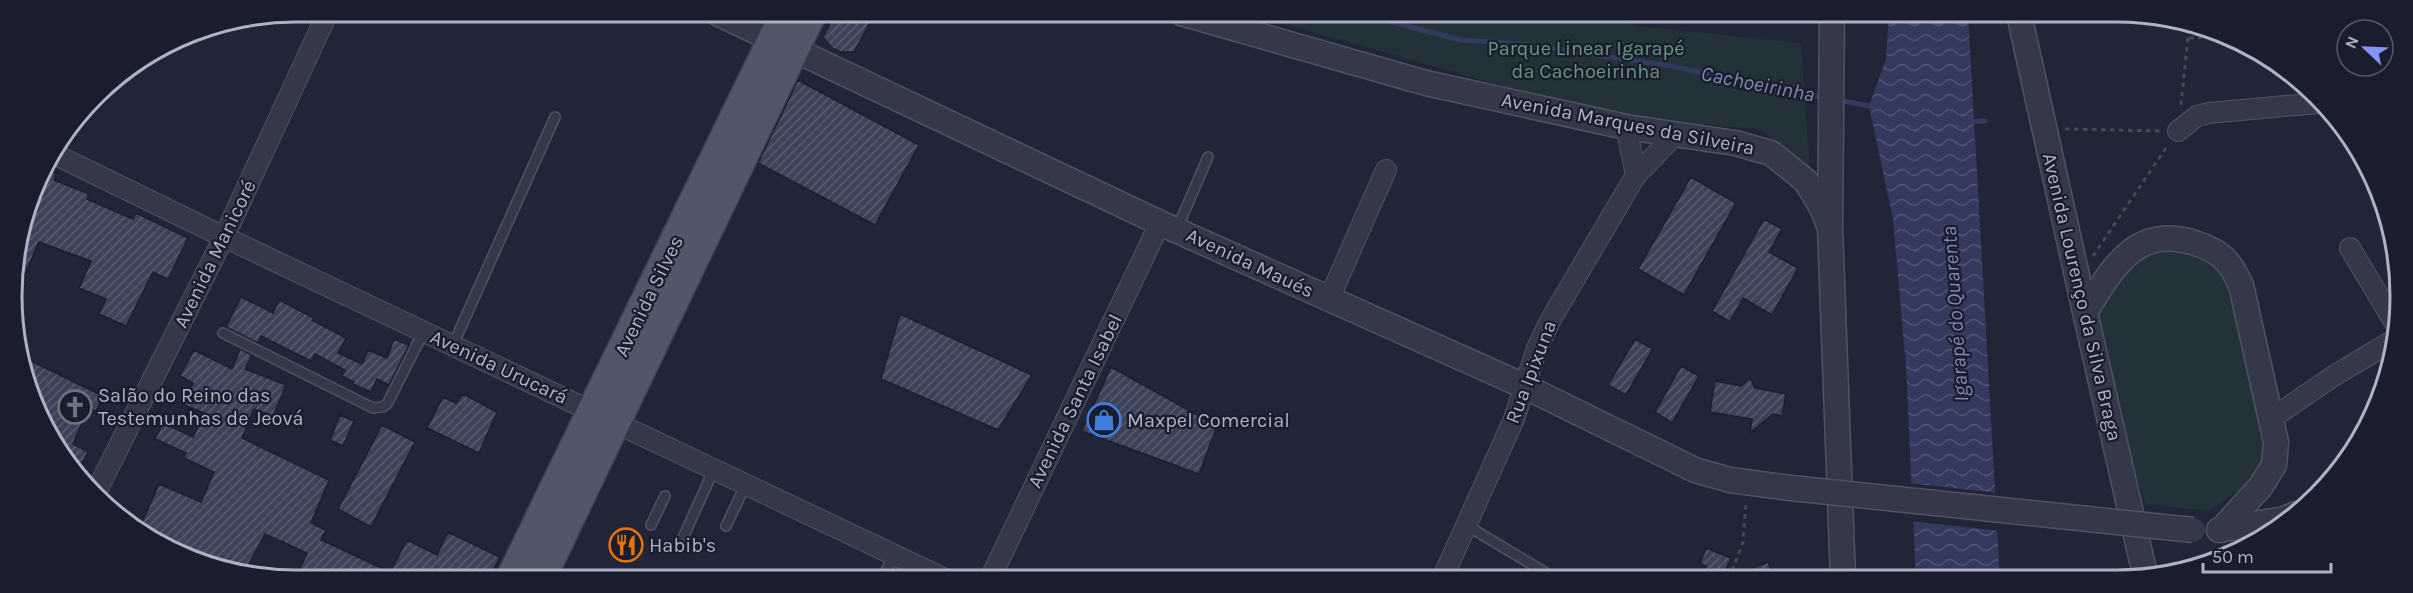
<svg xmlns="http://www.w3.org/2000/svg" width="2413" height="593" viewBox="0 0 2413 593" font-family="Karla,sans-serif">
<defs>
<pattern id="water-waves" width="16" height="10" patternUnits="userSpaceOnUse" patternTransform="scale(1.5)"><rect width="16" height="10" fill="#333a5d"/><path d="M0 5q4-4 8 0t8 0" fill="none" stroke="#4e5473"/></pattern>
<pattern id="building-hatch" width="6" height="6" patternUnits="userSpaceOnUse" patternTransform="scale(1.5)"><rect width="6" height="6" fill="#3d4258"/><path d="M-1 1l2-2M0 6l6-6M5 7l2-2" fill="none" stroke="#565b6e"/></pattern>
</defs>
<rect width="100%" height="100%" fill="#212538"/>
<path fill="#233139" d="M1245,13L1589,14L1637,26L1801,43L1810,171L1762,130L1617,115L1489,82Z
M2164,244L2197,248L2229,274L2272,452L2258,477L2209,511L2145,504L2090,328L2102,302L2126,266Z"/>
<path fill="url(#water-waves)" d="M1889,14H1968L2000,579H1916L1906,367L1893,219L1869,106L1886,59Z"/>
<path fill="#212538" d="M1908,483L1998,493L2000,531L1910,521Z"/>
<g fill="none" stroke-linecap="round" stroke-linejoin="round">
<path stroke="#333a5d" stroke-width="5" d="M1357,13L1461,40L1524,44L1671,66L1824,98
M1839,100L1874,107
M1968,122L1985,121"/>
</g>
<path fill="url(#building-hatch)" stroke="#1c1f2f" stroke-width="1.5" d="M836,13H875L854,52H841L832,48L823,37Z
M798,80L919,145L875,225L758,163Z
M43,168L56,173L54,180L89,194L87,199L133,219L136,213L188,238L168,279L153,272L126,326L99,314L106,299L79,288L91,261L39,242L22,281L26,283L16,302L13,278Z
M1691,177L1736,203L1684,295L1638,269Z
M1764,219L1782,229L1769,252L1798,268L1772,315L1743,298L1730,322L1712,311Z
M241,297L273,313L279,300L314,318L312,320L346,338L338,353L362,364L368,350L387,358L394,339L409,345L389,385L377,379L371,392L353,384L354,382L342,376L345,370L315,354L311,361L261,336L258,343L226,327Z
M900,314L1032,375L998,430L881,379Z
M1635,339L1653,349L1626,395L1608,385Z
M240,349L252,355L245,369L286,385L273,416L254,409L242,438L329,480L311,523L326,530L321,540L390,572L407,540L437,555L448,532L500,557L489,579H295L307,553L265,534L244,573L154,543L139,529L159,484L201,502L214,472L184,458L186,453L155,439L163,423L193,437L204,413L184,405L193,383L180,376L194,350L232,369Z
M23,357L103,396L96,411L89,407L73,444L88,452L76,475L71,470L27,388Z
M1681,366L1699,376L1672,423L1655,412Z
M1111,367L1217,426L1199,474L1082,431Z
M1750,378L1755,388L1786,394L1782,416L1773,414L1750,433L1752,419L1710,412L1715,381L1741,386Z
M463,394L497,412L479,453L427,428L443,397L456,403Z
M340,415L354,421L343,446L330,440Z
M382,425L415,442L371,527L338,509Z
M1706,548L1731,558L1722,579H1701L1706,566L1700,563Z
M1768,562L1774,579H1728V578Z"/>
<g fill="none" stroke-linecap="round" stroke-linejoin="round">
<g stroke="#4f5263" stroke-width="12">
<path id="service" d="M1177,229L1208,157
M223,333L373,408L382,407L387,404L424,331
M453,345L555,117
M651,525L665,496
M1466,525L1556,579
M726,526L746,484
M682,540L714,469
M882,579L894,555"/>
</g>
<g stroke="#4f5263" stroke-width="22">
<path id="minor" d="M1626,127L1636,175
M2178,131L2197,116L2209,113L2319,103
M54,154L224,237L945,579
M2350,248L2398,328
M1329,299L1386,170
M2271,419L2332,377L2397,338
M96,492L224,237L328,12
M990,579L1160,223
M1442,579L1514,419L1537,348L1551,319L1636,175L1674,136"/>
</g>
<g stroke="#4f5263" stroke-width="27">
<path id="tertiary" d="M717,13L1160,223L1524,386L1695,470L1730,480L1791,488
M1181,13L1426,83L1626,127L1735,143L1771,153L1806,181L1822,208L1830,228
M1832,14L1830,228L1843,579
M2019,14L2085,312L2146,579
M2085,312C2113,268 2135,224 2195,243C2222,252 2229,260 2241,285L2276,442L2274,465L2261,486L2221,530
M2219,530L2284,519L2296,514"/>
</g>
<g stroke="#3e4152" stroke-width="33">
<path id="primary" d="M511,579L786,13
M540,579L811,13"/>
</g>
<path stroke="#3e4d54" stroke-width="3" stroke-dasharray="4.5 4.5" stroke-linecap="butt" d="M2189,38L2219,37
M2181,105L2189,26
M2065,129L2161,131
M2093,256L2168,145
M1729,579L1743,542L1746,503"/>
<use href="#service" stroke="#353849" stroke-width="9"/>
<use href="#minor" stroke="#353849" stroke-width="20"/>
<use href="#tertiary" stroke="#353849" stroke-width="24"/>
<use href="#primary" stroke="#525669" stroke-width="30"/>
<g stroke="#4f5263" stroke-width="27" stroke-linecap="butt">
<path id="tertiary-bridge" d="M1791,488L2193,530"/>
</g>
<use href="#tertiary-bridge" stroke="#353849" stroke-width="24"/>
</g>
<defs>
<g id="church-ring" transform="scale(1.725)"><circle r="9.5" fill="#1a1d2d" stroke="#6b7280" stroke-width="1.5"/><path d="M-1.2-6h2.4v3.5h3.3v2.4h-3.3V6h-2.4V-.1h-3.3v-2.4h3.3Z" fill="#6b7280"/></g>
<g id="shop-ring" transform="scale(1.725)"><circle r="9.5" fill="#1a1d2d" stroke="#3f7fe0" stroke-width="1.5"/><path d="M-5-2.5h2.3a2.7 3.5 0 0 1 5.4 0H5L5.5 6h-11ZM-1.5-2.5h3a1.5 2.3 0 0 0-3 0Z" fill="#3f7fe0"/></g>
<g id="restaurant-ring" transform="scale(1.725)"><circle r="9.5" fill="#1a1d2d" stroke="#e8710a" stroke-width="1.5"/><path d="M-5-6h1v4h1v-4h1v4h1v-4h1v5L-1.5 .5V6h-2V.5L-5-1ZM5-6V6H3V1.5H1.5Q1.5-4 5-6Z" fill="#e8710a"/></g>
</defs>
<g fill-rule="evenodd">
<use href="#church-ring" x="75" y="407"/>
<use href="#shop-ring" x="1104" y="420"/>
<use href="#restaurant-ring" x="626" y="545"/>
</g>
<g text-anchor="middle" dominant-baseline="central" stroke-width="4.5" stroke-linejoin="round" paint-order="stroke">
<g font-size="20" fill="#67967d" stroke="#1a1d2d">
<text x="1586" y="48">Parque Linear Igarapé<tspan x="1586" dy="23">da Cachoeirinha</tspan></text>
</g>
<g font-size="20" fill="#afb2c5" stroke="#1a1d2d">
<text transform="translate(1628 124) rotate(11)">Avenida Marques da Silveira</text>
<text transform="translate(215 254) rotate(-64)">Avenida Manicoré</text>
<text transform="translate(1250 263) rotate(25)">Avenida Maués</text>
<text transform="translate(649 296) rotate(-64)">Avenida Silves</text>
<text transform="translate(2082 297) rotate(77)">Avenida Lourenço da Silva Braga</text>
<text transform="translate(499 367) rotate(25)">Avenida Urucará</text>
<text transform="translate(1531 372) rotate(-69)">Rua Ipixuna</text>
<text transform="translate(1075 401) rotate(-64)">Avenida Santa Isabel</text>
</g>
<g font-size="20" fill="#afb2c5" stroke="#1a1d2d" text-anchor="start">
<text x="98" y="395">Salão do Reino das<tspan x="98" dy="23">Testemunhas de Jeová</tspan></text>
<text x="1127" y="420">Maxpel Comercial</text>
<text x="649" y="545">Habib's</text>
</g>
<g font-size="21" font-style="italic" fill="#7f88b2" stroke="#1a1d2d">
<text transform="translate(1758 84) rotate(11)">Cachoeirinha</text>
<text transform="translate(1955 314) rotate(-94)">Igarapé do Quarenta</text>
</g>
</g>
<path d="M0 0H2413V593H0ZM296 22H2116A274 274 0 0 1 2390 296V296A274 274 0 0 1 2116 570H296A274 274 0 0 1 22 296V296A274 274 0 0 1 296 22Z" fill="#1a1d2d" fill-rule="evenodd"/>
<path fill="none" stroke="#afb2c5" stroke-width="3" d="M296 22H2116A274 274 0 0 1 2390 296V296A274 274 0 0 1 2116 570H296A274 274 0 0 1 22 296V296A274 274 0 0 1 296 22Z"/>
<g transform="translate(2365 48) rotate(293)"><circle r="28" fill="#1a1d2d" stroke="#56596a" stroke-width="1.5"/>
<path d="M0-4.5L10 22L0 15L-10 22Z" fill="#8393f6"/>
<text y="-9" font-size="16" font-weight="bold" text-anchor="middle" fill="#afb2c5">N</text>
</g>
<path d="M2203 563v9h128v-9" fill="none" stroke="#afb2c5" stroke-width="3"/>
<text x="2212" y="563" font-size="18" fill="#afb2c5" stroke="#1a1d2d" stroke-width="4.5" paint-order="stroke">50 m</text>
</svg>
